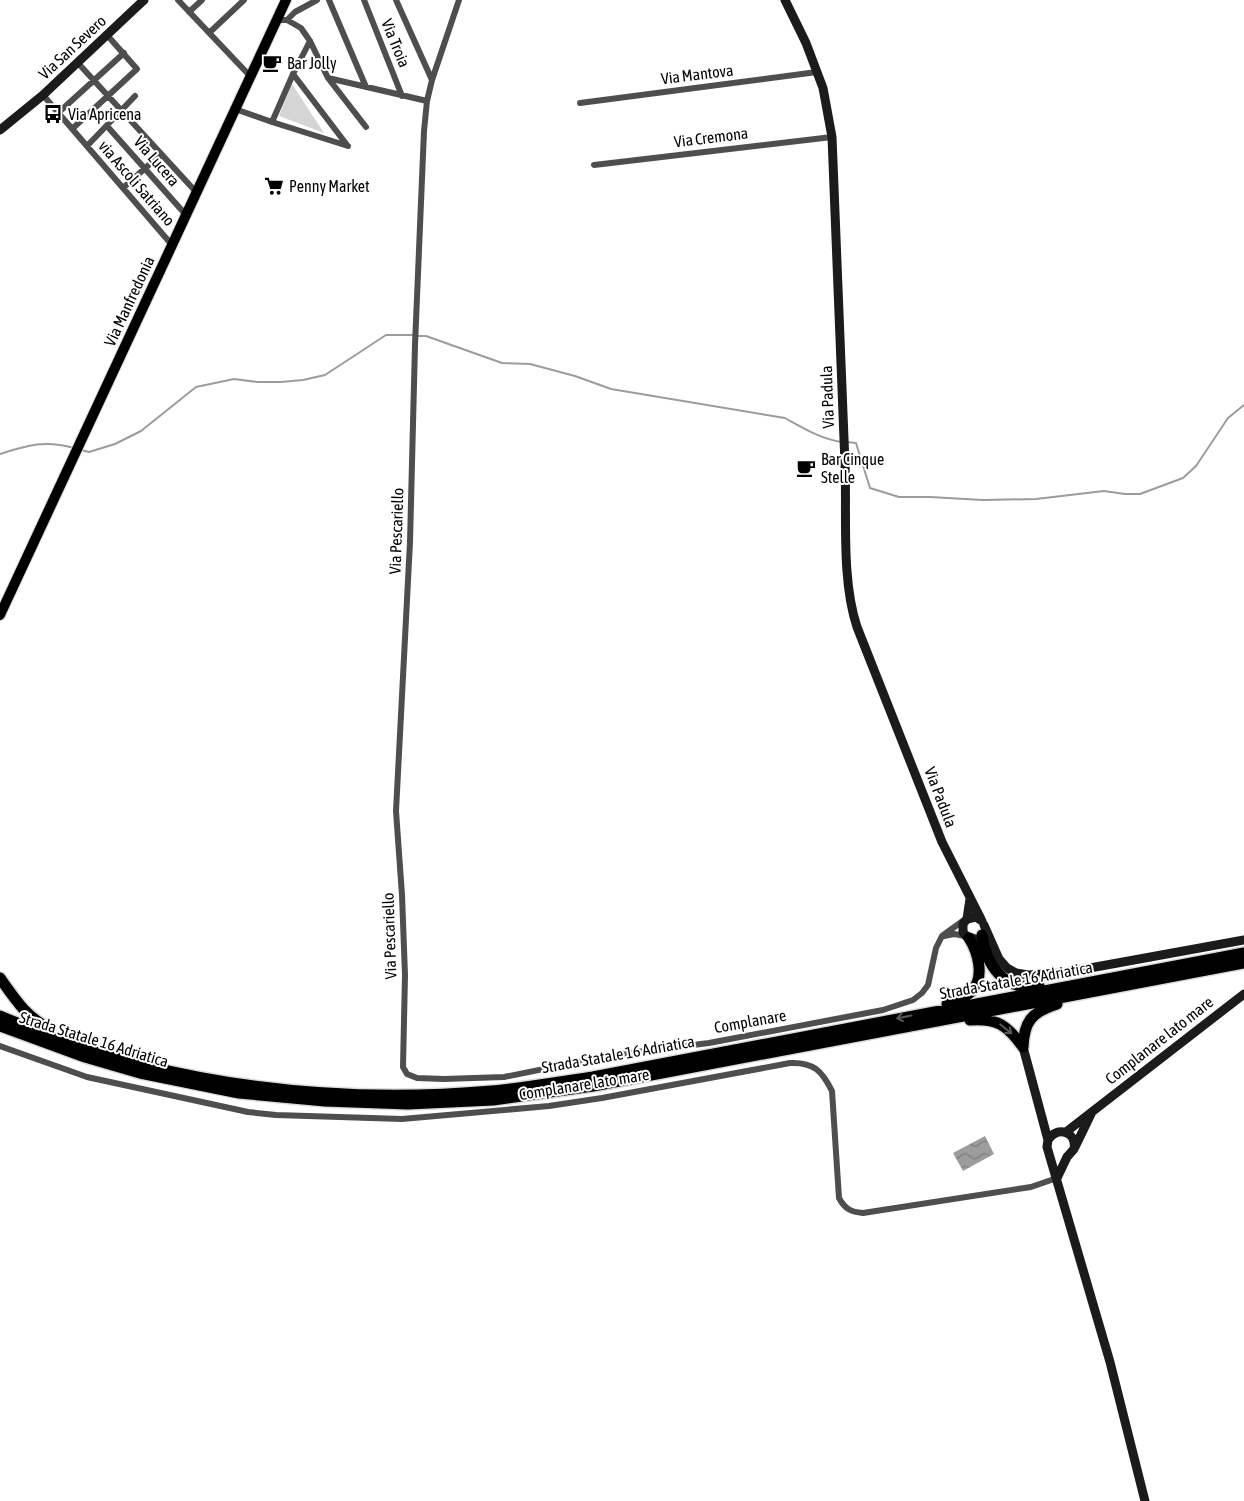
<svg xmlns="http://www.w3.org/2000/svg" width="1244" height="1501" viewBox="0 0 1244 1501" font-family="'Asap Condensed',sans-serif">
<defs>
<pattern id="water-waves" width="16" height="10" patternUnits="userSpaceOnUse" patternTransform="scale(1.25)"><rect width="16" height="10" fill="#9c9c9c"/><path d="M0 5q4-4 8 0t8 0" fill="none" stroke="#7d7d7d"/></pattern>
</defs>
<rect width="100%" height="100%" fill="#fff"/>
<path fill="#d5d5d5" d="M292,84L324,133L279,116Z"/>
<path fill="url(#water-waves)" d="M985,1136L994,1154L963,1171L953,1153Z"/>
<g fill="none" stroke-linecap="round" stroke-linejoin="round">
<path stroke="#9c9c9c" stroke-width="2" d="M418,336H426L502,363L530,364L575,376L611,389L785,418C803,428 821,439 842,442
M847,442L856,443L870,488L899,497H930L983,500L1036,499L1104,491L1125,494H1140L1183,478L1196,466L1228,418L1244,405
M81,450L89,452L115,444L141,431L196,387L234,379L257,382H281L303,380L325,375L386,335H413
M0,454C29,445 45,440 74,448"/>
<g stroke="#dbdbdb" stroke-width="12">
<path id="primary" d="M0,615L286,0"/>
</g>
<g stroke="#dbdbdb" stroke-width="14">
<path id="highway" d="M982,935C986,965 1004,992 1039,986
M0,978C15,999 26,1017 50,1029
M947,1004C955,1001 966,997 972,991C985,977 978,952 969,938
M0,1016C46,1035 94,1053 143,1065C256,1093 376,1101 492,1091C525,1088 559,1082 593,1077L1244,953
M970,1020C997,1018 1007,1025 1023,1047
M0,1026L85,1057L140,1073L239,1093L325,1101L408,1104L493,1100L593,1086L1244,963
M1023,1047C1024,1021 1032,1012 1057,1004"/>
</g>
<path stroke="#4e4e4e" stroke-width="6" d="M178,0L250,76
M329,0L366,87
M364,0L402,96
M396,0L432,80
M459,0L432,80L427,101L424,131L415,345L410,542L396,811L402,895L405,975L403,1067L407,1074L417,1078L444,1079L504,1077L613,1055L709,1043L883,1010L913,1000L922,993L928,985L936,948L942,936L964,920
M189,12L202,0
M277,20H287L301,28L310,41L328,78L366,127
M287,20L295,12L317,0
M209,33L244,0
M310,41L293,74L272,122L348,146
M77,62L197,193
M293,74L347,145
M328,78L427,101
M43,95L172,245
M580,103L817,72
M235,109L272,122
M58,113L124,53
M107,126L186,215
M72,129L137,69L107,35
M87,146L135,96
M594,165L832,137
M123,188L161,154
M944,936L954,934L966,936
M0,1046L87,1077L248,1112L276,1115L402,1119L549,1106L602,1098L790,1063C814,1062 822,1071 832,1091L839,1198C845,1209 851,1212 863,1213L1031,1187L1057,1178"/>
<path stroke="#1b1b1b" stroke-width="9" d="M785,0L806,43L823,88L832,137C836,246 841,355 845,464C847,514 841,579 857,627L942,842L981,919
M0,130L43,95L144,0
M970,899L967,919L963,924V932L966,936L975,939
M967,919L976,917L982,921
M984,925L999,959L1007,968L1016,973L1028,975L1059,973L1090,968L1244,940
M1023,1047L1048,1140L1047,1147L1110,1362L1145,1501
M1066,1132L1244,994
M1048,1140C1057,1125 1077,1132 1074,1149L1067,1157L1057,1178
M1075,1147L1091,1114"/>
<use href="#primary" stroke="#000" stroke-width="10"/>
<use href="#highway" stroke="#000" stroke-width="11"/>
</g>
<defs><path id="oneway-shaft" d="M-6 0H5M1.5-3L5.5 0L1.5 3" fill="none" stroke-width="1.6" stroke-linecap="round" stroke-linejoin="round" transform="scale(1.25)"/></defs>
<g stroke="#595959">
<use href="#oneway-shaft" transform="translate(904 1017) rotate(169)"/>
<use href="#oneway-shaft" transform="translate(1006 1029) rotate(39)"/>
</g>
<defs>
<g id="cafe-bare" transform="scale(1.5)"><path d="M-5.5-4.5H6V0H3Q3 3.5 0 3.5H-2.5Q-5.5 3.5-5.5 0ZM3-3.2v2h1.7v-2ZM-6 4.5H4V6H-6Z" fill="#000" stroke="#fff" stroke-width="2.5" paint-order="stroke"/></g>
<g id="bus-bare" transform="scale(1.5)"><path d="M-5-6H5V4H4V6H2V4H-2V6H-4V4H-5ZM-3.5-4V0h7V-4ZM-3.5 1.2v1.5H-2V1.2ZM2 1.2v1.5H3.5V1.2Z" fill="#000" stroke="#fff" stroke-width="2.5" paint-order="stroke"/></g>
<g id="supermarket-bare" transform="scale(1.5)"><path d="M-6-5.5h2.5l.6 2H6L4.5 2H-2.5L-4.4-4H-6ZM-1.5 3.2a1.3 1.3 0 1 0 .1 0ZM3 3.2a1.3 1.3 0 1 0 .1 0Z" fill="#000" stroke="#fff" stroke-width="2.5" paint-order="stroke"/></g>
</defs>
<g fill-rule="evenodd">
<use href="#cafe-bare" x="272" y="63"/>
<use href="#bus-bare" x="53" y="114"/>
<use href="#supermarket-bare" x="274" y="186"/>
<use href="#cafe-bare" x="806" y="468"/>
</g>
<g text-anchor="middle" dominant-baseline="central" stroke-width="4" stroke-linejoin="round" paint-order="stroke">
<g font-size="16" fill="#000" stroke="#fff">
<text transform="translate(396 43) rotate(68)">Via Troia</text>
<text transform="translate(72 47) rotate(-43)">Via San Severo</text>
<text transform="translate(697 74) rotate(-7)">Via Mantova</text>
<text transform="translate(711 137) rotate(-7)">Via Cremona</text>
<text transform="translate(157 161) rotate(49)">Via Lucera</text>
<text transform="translate(137 183) rotate(49)">via Ascoli Satriano</text>
<text transform="translate(129 301) rotate(-65)">Via Manfredonia</text>
<text transform="translate(827 397) rotate(-92)">Via Padula</text>
<text transform="translate(396 531) rotate(-88)">Via Pescariello</text>
<text transform="translate(941 797) rotate(69)">Via Padula</text>
<text transform="translate(389 936) rotate(-92)">Via Pescariello</text>
<text transform="translate(1016 980) rotate(-10)">Strada Statale 16 Adriatica</text>
<text transform="translate(750 1021) rotate(-10)">Complanare</text>
<text transform="translate(94 1039) rotate(17)">Strada Statale 16 Adriatica</text>
<text transform="translate(1159 1040) rotate(-38)">Complanare lato mare</text>
<text transform="translate(618 1054) rotate(-10)">Strada Statale 16 Adriatica</text>
<text transform="translate(584 1084) rotate(-9)">Complanare lato mare</text>
</g>
<g font-size="16" fill="#000" stroke="#fff" text-anchor="start">
<text x="287" y="63">Bar Jolly</text>
<text x="68" y="114">Via Apricena</text>
<text x="289" y="186">Penny Market</text>
<text x="821" y="459">Bar Cinque<tspan x="821" dy="18">Stelle</tspan></text>
</g>
</g>
</svg>
